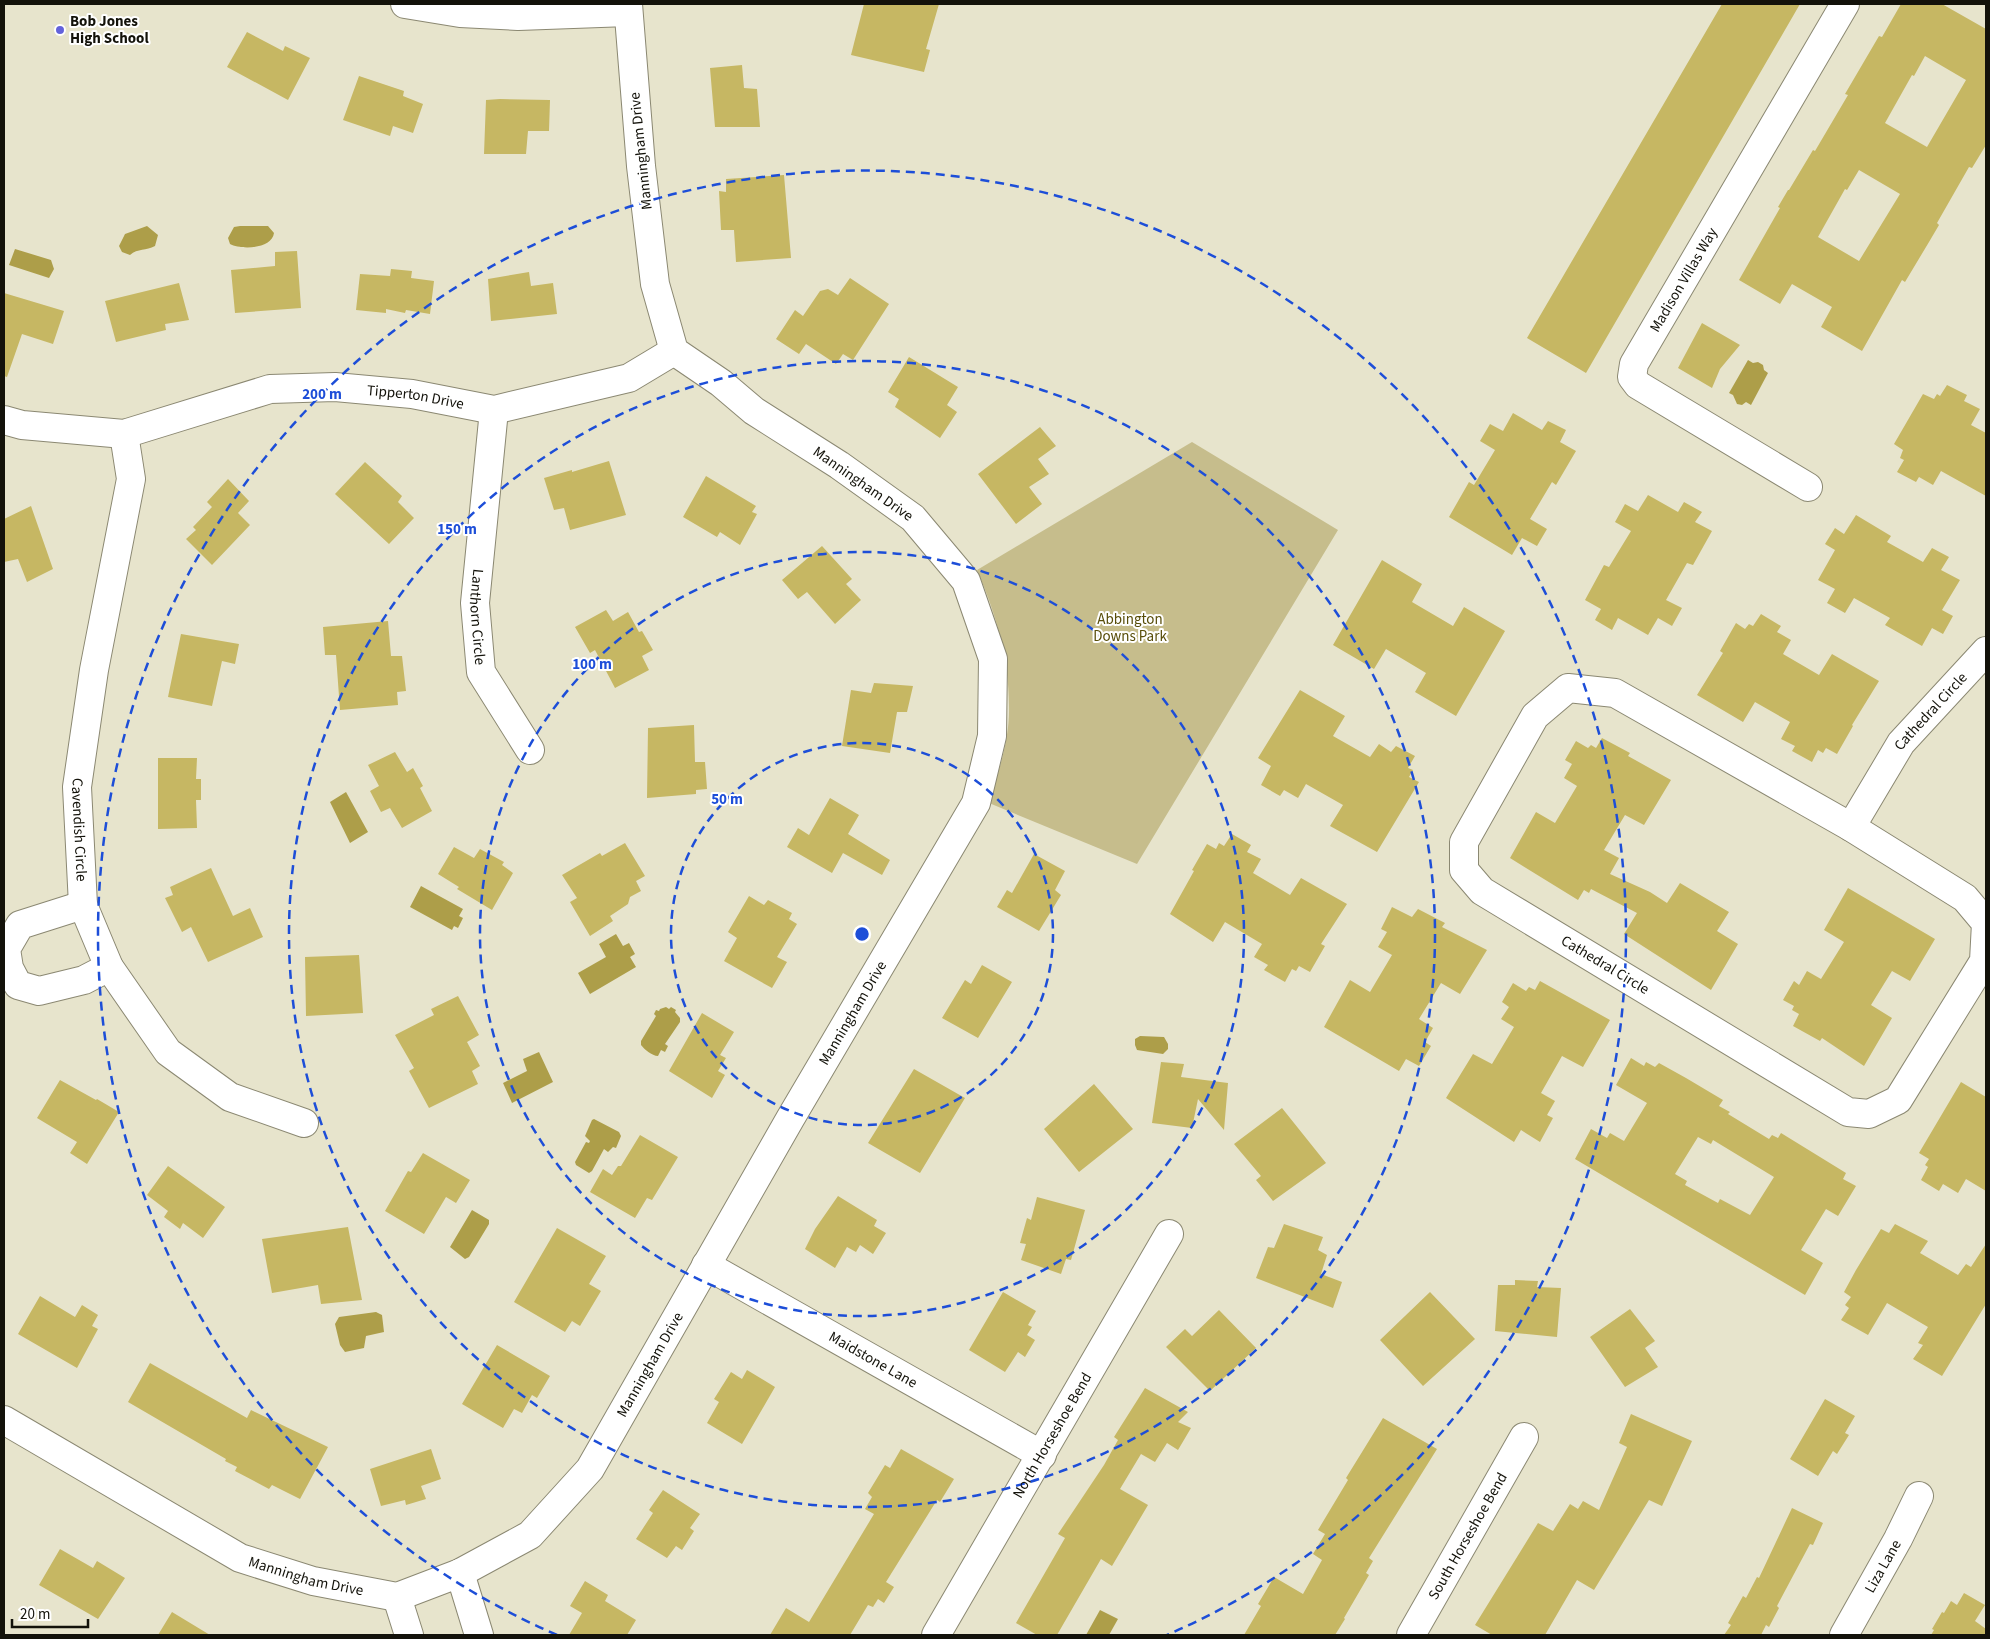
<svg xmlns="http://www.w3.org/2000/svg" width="1990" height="1639" viewBox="0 0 1990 1639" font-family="'Source Sans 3',sans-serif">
<rect width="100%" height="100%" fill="#e7e4cc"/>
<path fill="#c6bd8c" d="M1192,442L1338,530L1137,864L989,803C998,773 1010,739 1009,706C1009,658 996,614 977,570Z"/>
<path fill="#ad9e49" d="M147,226L158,235L155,246C146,251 138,248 130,255L122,252L119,246L125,234Z
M240,226H268L274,233C272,249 241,250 230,244L228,238L234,227Z
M15,249L51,260L54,269L49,278L9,265Z
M1748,360L1753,363L1758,362L1763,365L1764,370L1768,373L1751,405L1746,402L1742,405L1737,404L1733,395L1729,393Z
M346,792L368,832L350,843L330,802Z
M421,886L463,909L459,916L463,918L458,928L454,926L452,930L410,907Z
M616,934L623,946L629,943L635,954L630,957L636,967L590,994L578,973L606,957L599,944Z
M666,1007L669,1009L671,1007L676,1010L675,1012L680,1018V1022L665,1044L668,1046L665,1052L661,1050L658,1056C652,1056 644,1049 641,1045V1041L656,1016L654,1014L656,1010L659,1011L660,1009Z
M1140,1036L1164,1037L1168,1044V1049L1163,1054L1137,1050L1135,1045V1039Z
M539,1052L553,1082L512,1103L503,1083L527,1071L523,1059Z
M594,1119L619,1132L621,1136L616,1148L613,1147L608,1152L604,1149L592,1171L589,1173L576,1165L575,1162L586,1142L589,1143L590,1141L585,1136L592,1120Z
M472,1210L489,1220V1224L469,1257L465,1259L450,1247Z
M376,1312L382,1315L384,1332L366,1336L364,1348L345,1352L340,1345L335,1324L339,1317Z
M1100,1610L1118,1619L1109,1635H1086Z"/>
<path fill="#c6b763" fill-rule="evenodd" d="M864,4H939L926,49L930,50L924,72L851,55Z
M1722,4H1800L1586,373L1527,338Z
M1901,4H1942L1986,29V145L1972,168L1969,167L1937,223L1939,225L1929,242L1905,282L1902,280L1862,351L1821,327L1832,307L1792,284L1780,304L1739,280L1780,208L1778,207L1788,190H1789L1813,150L1815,151L1848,95L1845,94L1879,36L1882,37ZM1925,56L1966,80L1927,147L1885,123L1912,75L1914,76ZM1859,170L1900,194L1859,261L1818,237L1845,189L1847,190Z
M247,32L283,51L285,46L310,58L288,100L227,67Z
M742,65L744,88L757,89L760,127H715L710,68Z
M359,76L404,91L403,96L423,104L413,133L393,126L390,136L343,120Z
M500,99L550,100L549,131H528L526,154H484L486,100Z
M784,175L791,258L736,262L734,230H721L719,191L726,192V179Z
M297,251L301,308L235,313L231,270L275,266V252Z
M391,269L412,271L411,278L434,281L430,314L406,310L405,313L386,309V313L356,310L360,274L390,276Z
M529,272L531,286L553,283L557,314L491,321L488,279Z
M850,278L889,304L853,360L843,354L836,364L806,344L799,354L776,339L795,310L803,316L820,291L828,289L838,295Z
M179,283L189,320L165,324L166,330L116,342L105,301Z
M4,293L64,311L53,344L22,334L7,377L4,376Z
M1702,323L1740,345L1720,369L1712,388L1678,368Z
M909,357L958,387L947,405L957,412L940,438L895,407L899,399L888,392Z
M1947,385L1967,395L1964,401L1980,409L1971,425L1986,433V496L1941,471L1933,485L1919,477L1916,482L1897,472L1904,460L1900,458L1903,450L1894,444L1923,394L1934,399L1937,394L1940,396Z
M1513,413L1542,430L1548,421L1566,430L1560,442L1576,451L1556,485L1552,482L1530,519L1547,529L1537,546L1522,538L1512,555L1449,517L1469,482L1474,485L1495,450L1480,441L1490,424L1503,431Z
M1040,427L1056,446L1038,459L1049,474L1029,487L1042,504L1016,524L978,474Z
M609,461L626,515L570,530L564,508L554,510L544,478L572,470V472Z
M365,462L402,496L398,502L414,518L389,544L335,494Z
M706,476L756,506L752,512L757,514L740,545L720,532L717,537L683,517Z
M228,479L249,501L238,513L250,525L212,565L186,539L196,530L193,527L212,507L207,502Z
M1648,495L1678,512L1684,502L1702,512L1695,522L1712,531L1693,565L1687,563L1666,600L1682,608L1672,626L1658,618L1648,635L1618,618L1612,630L1595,620L1601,609L1585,600L1604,565L1609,567L1631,531L1615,522L1625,504L1638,511Z
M31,506L53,569L27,582L18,559L4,562V519Z
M1856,515L1891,536L1887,542L1923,562L1932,548L1949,557L1941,570L1960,580L1942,610L1953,616L1943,634L1932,628L1922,646L1885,625L1890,618L1854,598L1845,613L1827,603L1835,589L1818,580L1835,550L1825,544L1835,528L1844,534Z
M822,546L852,579L846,584L861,600L835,624L807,592L798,599L782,580Z
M1382,560L1422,584L1412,602L1453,626L1464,607L1505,631L1456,716L1415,692L1426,673L1386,649L1374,669L1333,645Z
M606,610L613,621L628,612L639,632L642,631L653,650L642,656L649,670L615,688L595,650L590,653L575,627Z
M1761,614L1781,626L1777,632L1791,640L1783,654L1819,675L1832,654L1879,681L1852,725L1853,726L1837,754L1826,748L1823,753L1818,750L1812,762L1792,751L1795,746L1781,739L1790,722L1755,702L1743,722L1697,695L1723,653L1720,651L1736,623L1745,629L1749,624L1753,626Z
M388,621L391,656H402L406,691L397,692L398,705L340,710L336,655H325L323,627Z
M181,634L239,644L235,664L222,661L212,706L168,697Z
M874,683L913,686L907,712H897L890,753L842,746L851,690L871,693Z
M1300,690L1345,716L1333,736L1370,757L1379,744L1391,752L1396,746L1415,756L1408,768L1413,770L1409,777L1419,782L1377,852L1330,826L1343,805L1306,784L1298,798L1284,790L1280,796L1261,785L1271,766L1258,758Z
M694,725L695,762H705L707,789L696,790V794L647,798L648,728Z
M1602,738L1630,753L1628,756L1671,780L1644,825L1625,815L1604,850L1619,858L1610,874L1650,892L1667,903L1680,883L1729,912L1717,931L1738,944L1711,990L1624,934L1637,913L1591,889L1589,893L1584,890L1578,900L1510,858L1536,812L1555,823L1577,786L1564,778L1572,764L1565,760L1576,741L1588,748L1591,745L1596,748Z
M395,752L407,772L413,768L423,786L420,788L432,811L402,828L390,808L381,812L370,791L379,786L368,765Z
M158,758H197L196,779H201V800H196L197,828L158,829Z
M830,798L859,815L848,834L890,860L882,875L843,853L832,873L787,847L798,828L809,835Z
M1232,834L1251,845L1247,852L1261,859L1253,873L1290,895L1301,878L1347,904L1321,944L1325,946L1310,972L1299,966L1296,971L1292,969L1285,982L1264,970L1268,965L1254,957L1262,944L1225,922L1213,942L1170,914L1194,871L1192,870L1207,844L1216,849L1219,843L1224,846Z
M625,843L645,876L636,881L641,891L630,897L628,904L610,916L613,921L590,936L570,902L577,898L562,875L600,853L602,856Z
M454,847L474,858L480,849L504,862L502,865L513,873L492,910L457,889L459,887L438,874Z
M1034,854L1065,871L1055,890L1061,895L1039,931L997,907L1007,890L1012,893Z
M211,868L233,916L250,908L263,937L208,962L191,927L182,932L165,898L173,895L170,887Z
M1848,888L1935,939L1910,981L1892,971L1871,1005L1892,1018L1864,1066L1822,1038L1820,1041L1793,1026L1799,1014L1792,1010L1794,1006L1783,1000L1794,981L1799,985L1807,971L1821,979L1844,942L1824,930Z
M749,896L764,905L768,900L792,913L789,919L797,924L777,957L787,962L772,988L724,961L737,938L728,932Z
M1392,907L1412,917L1418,909L1445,923L1442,927L1487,950L1460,994L1441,983L1419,1019L1433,1028L1425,1042L1431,1046L1419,1066L1406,1059L1399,1071L1324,1027L1350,980L1370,992L1392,955L1378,947L1387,932L1381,929Z
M359,955L363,1013L306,1016L305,957Z
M982,965L1012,982L978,1038L942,1018L965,980L971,984Z
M1540,981L1610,1020L1583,1067L1562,1056L1541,1093L1555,1101L1547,1115L1553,1118L1540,1142L1521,1130L1514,1142L1446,1098L1473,1054L1492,1064L1514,1027L1501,1019L1509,1007L1502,1002L1513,983L1526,991L1529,987L1535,990Z
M458,996L479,1035L467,1042L480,1066L472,1071L478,1084L429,1108L409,1071L414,1068L395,1035L434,1015L431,1009Z
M702,1013L734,1032L720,1055L726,1058L718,1071L725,1075L712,1098L669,1071Z
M1631,1058L1644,1066L1646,1062L1655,1067L1659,1063L1686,1078L1723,1100L1719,1106L1730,1112L1728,1114L1769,1139L1772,1135L1778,1138L1781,1133L1846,1173L1843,1179L1856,1186L1838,1216L1826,1209L1801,1250L1823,1263L1805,1295L1575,1159L1591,1129L1607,1138L1610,1133L1624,1141L1647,1103L1616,1085ZM1698,1137L1711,1144L1713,1140L1774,1177L1750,1215L1720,1199L1718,1203L1685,1185L1687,1181L1675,1174Z
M1161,1062L1184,1064L1181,1077L1228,1083L1224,1130L1198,1099L1192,1128L1152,1123Z
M914,1069L965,1098L920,1173L868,1143Z
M60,1080L96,1100L97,1099L119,1112L87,1164L70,1153L77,1142L37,1118Z
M1961,1082L1986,1097V1191L1966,1179L1958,1193L1943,1184L1939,1191L1921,1180L1928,1167L1925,1165L1929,1159L1919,1153Z
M1094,1084L1133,1129L1079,1172L1044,1129Z
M1282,1108L1326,1163L1273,1201L1256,1180L1261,1176L1234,1144Z
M640,1135L678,1157L652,1200L647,1198L635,1218L590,1192L603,1169L612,1175L618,1166H621Z
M423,1153L470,1180L456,1203L446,1197L424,1234L385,1211L408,1171L411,1172Z
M168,1166L225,1207L203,1238L183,1223L180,1229L164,1217L168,1211L147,1195Z
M838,1196L877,1220L874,1226L886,1233L873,1254L860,1245L856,1252L847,1247L835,1268L805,1249L815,1229Z
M1037,1197L1085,1210L1071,1260L1066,1259L1061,1274L1021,1260L1026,1244L1020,1243L1027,1218L1031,1220Z
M1284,1224L1323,1237L1318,1250L1327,1255L1321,1274L1342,1282L1333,1308L1256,1278L1268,1247L1274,1248Z
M1895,1224L1928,1241L1920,1253L1958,1275L1966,1264L1971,1267L1986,1244V1304L1942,1376L1913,1359L1923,1345L1918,1343L1928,1327L1887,1303L1868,1335L1841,1320L1849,1308L1845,1305L1851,1297L1844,1292L1856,1270L1881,1229L1889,1233Z
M348,1227L362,1300L321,1304L318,1285L272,1293L262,1239Z
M557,1228L606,1256L589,1284L601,1291L580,1326L572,1321L565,1332L514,1302Z
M1515,1280L1538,1281L1537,1287L1561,1288L1557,1337L1495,1331L1498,1285H1515Z
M1003,1292L1036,1311L1028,1325L1032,1327L1027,1335L1035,1340L1025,1357L1018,1352L1005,1372L969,1350Z
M1430,1292L1475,1339L1423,1386L1380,1340Z
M40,1296L75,1317L82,1305L98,1315L92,1326L98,1329L77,1368L18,1334Z
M1630,1309L1655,1341L1645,1348L1658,1367L1625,1387L1590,1337Z
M1219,1310L1256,1348L1210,1391L1166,1347L1185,1329L1192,1336Z
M497,1345L550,1376L537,1398L532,1395L522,1413L514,1409L503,1428L462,1404Z
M150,1363L247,1418L251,1410L328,1447L300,1499L272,1485L269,1489L235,1471L237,1467L225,1461L226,1459L128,1402Z
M747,1370L775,1387L742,1444L707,1423L719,1402L714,1399L731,1372L742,1379Z
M1145,1388L1188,1412L1178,1422L1191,1428L1178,1450L1167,1443L1155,1462L1141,1454L1120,1489L1148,1505L1112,1566L1101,1559L1057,1635H1037L1016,1623L1065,1538L1058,1534L1104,1465L1118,1440L1114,1437Z
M1825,1399L1855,1416L1845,1433L1849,1435L1837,1454L1833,1451L1818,1476L1790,1459Z
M1631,1414L1692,1441L1662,1506L1649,1500L1594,1590L1577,1580L1545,1635H1492L1475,1625L1538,1523L1553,1531L1570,1504L1578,1509L1583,1501L1599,1510L1627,1447L1619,1443Z
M1383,1418L1437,1449L1369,1558L1373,1561L1366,1573L1369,1575L1344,1618L1345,1619L1335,1635H1244L1261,1606L1258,1604L1274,1577L1303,1594L1322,1560L1313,1554L1325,1534L1318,1530L1348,1480L1346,1478Z
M431,1449L441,1479L421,1486L426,1499L406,1505L405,1500L381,1506L370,1469Z
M901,1449L954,1479L940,1502L937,1500L886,1582L894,1587L884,1603L878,1599L873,1607L868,1605L850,1635H770L786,1608L809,1622L874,1514L865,1509L872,1497L868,1493L885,1465L890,1468Z
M663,1490L700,1514L690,1528L694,1531L682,1550L676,1546L667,1558L636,1539L653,1513L649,1510Z
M1792,1508L1823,1523L1813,1545L1810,1544L1777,1606L1779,1608L1769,1627L1766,1625L1761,1635H1724L1731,1625L1728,1623L1743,1596L1746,1598L1757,1577L1759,1578Z
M60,1549L93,1568L97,1561L125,1578L98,1619L39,1585Z
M585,1581L608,1595L605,1601L636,1620L627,1635H569L582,1613L570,1606Z
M1964,1593L1985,1605L1975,1621L1986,1629V1635H1931L1934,1630L1932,1629L1942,1612L1944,1613L1951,1601L1957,1605Z
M172,1612L210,1635H158Z"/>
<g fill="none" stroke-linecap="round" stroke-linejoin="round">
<g stroke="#8b8872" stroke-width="30">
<g id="minor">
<path d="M405,4L460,13L518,16L628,12"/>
<path id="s1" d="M494,410L475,603L481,672L530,750"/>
<path id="s2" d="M4,420L22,425L124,434L270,389L335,387L412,394L494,410L629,378L674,351"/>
<path id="s3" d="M124,434L131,479L94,670L77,787L83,905L109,967L168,1052L230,1097L304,1123"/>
<path id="s4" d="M1808,487L1638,385L1632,377L1634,364L1845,4"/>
<path d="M1568,688L1615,693L1851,827L1965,898L1986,923L1984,961L1898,1100L1869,1114L1848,1112L1482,891L1464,870V842L1535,716Z"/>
<path id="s5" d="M1851,827L1901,743L1986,651"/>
<path d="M83,905L20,925L6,949L9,968L18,985L39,991L84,980L109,967"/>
<path id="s6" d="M706,1265L1042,1455"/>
<path id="s7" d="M4,1420L240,1558L313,1581L397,1597L460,1573L530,1535L590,1469L790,1119L976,803L992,736L993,659L966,581L913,518L839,465L754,411L721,383L674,351L655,284L641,166L628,4"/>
<path d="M460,1573L479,1635"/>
<path d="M397,1597L409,1635"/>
<path id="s8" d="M936,1635L1169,1234"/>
<path id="s9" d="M1411,1635L1524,1437"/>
<path id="s10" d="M1844,1635L1898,1539L1919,1496"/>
</g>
</g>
<use href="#minor" stroke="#fff" stroke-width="28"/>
</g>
<g fill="none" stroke="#1d4ed8" stroke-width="2.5" stroke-dasharray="9 6">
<circle cx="862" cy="934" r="191"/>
<circle cx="862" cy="934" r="382"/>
<circle cx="862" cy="934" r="573"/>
<path d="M557 1635A764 764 0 1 1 1167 1635"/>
</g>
<circle fill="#6362db" stroke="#fff" stroke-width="2" cx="60" cy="30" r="5"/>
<g text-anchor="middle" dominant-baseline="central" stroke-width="4" stroke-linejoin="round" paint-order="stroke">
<g font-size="15" font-weight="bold" fill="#13120a" stroke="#fff" text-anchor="start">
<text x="70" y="21">Bob Jones<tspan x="70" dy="17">High School</tspan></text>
</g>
<g font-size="15" fill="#13120a" stroke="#fff">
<text transform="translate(641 151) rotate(-96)">Manningham Drive</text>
<text stroke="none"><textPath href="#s4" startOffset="319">Madison Villas Way</textPath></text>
<text stroke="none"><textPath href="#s2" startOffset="420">Tipperton Drive</textPath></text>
<text transform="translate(863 484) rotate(35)">Manningham Drive</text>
<text stroke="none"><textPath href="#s1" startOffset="208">Lanthorn Circle</textPath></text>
<text stroke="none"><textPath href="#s5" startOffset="141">Cathedral Circle</textPath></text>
<text stroke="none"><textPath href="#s3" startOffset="401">Cavendish Circle</textPath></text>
<text transform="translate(1605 965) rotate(31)">Cathedral Circle</text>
<text stroke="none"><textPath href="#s7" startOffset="1198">Manningham Drive</textPath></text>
<text stroke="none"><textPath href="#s6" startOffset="192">Maidstone Lane</textPath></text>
<text stroke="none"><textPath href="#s7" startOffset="792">Manningham Drive</textPath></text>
<text stroke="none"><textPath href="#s8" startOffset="231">North Horseshoe Bend</textPath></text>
<text stroke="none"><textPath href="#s9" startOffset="114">South Horseshoe Bend</textPath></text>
<text stroke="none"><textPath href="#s10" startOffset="79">Liza Lane</textPath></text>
<text stroke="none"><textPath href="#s7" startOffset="342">Manningham Drive</textPath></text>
</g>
<g font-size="15" fill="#584d09" stroke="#fff">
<text x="1130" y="619">Abbington<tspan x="1130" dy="17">Downs Park</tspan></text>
</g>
</g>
<circle cx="862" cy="934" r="8" fill="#1d4ed8" stroke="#fff" stroke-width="2.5"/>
<g font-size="15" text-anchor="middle" font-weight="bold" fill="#1d4ed8" stroke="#fff" stroke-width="4" stroke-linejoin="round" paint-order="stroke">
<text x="322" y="399">200 m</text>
<text x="457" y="534">150 m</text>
<text x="592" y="669">100 m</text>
<text x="727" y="804">50 m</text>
</g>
<rect width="1990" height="1639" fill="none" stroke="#13120a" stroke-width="10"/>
<path d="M12 1619v8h76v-8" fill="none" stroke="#13120a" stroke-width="2.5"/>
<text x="20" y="1619" font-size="15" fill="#13120a" stroke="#ffffff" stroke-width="4" paint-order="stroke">20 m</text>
</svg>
